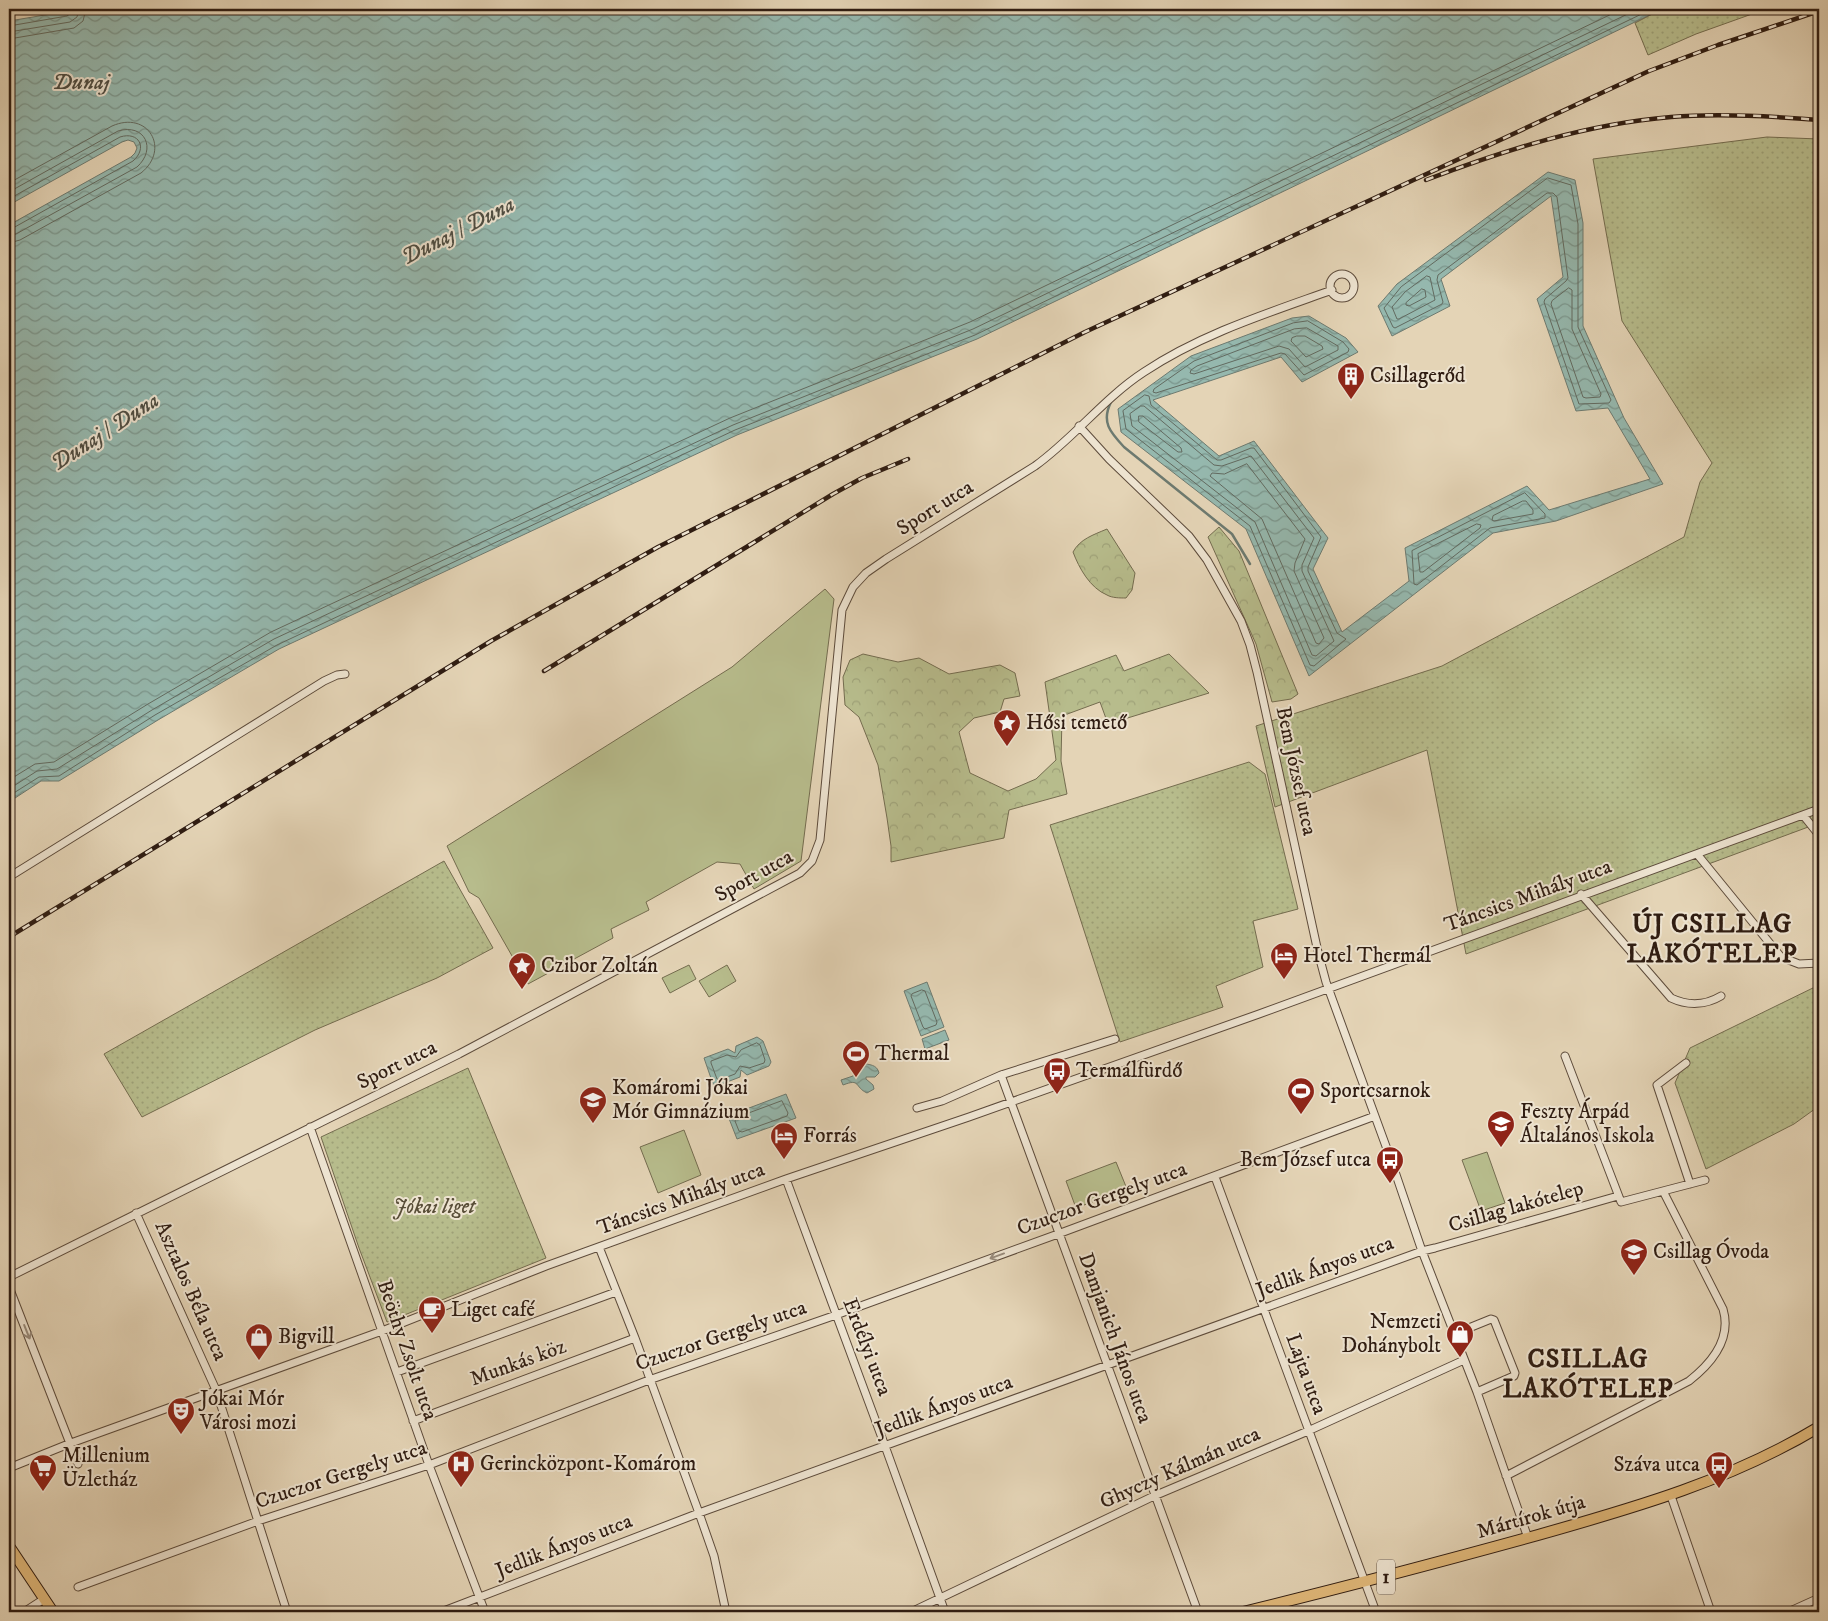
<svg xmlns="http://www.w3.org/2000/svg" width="1828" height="1621" viewBox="0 0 1828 1621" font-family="'IM FELL DW Pica',serif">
<defs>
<pattern id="grass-dots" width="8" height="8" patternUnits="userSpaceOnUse" patternTransform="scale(1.25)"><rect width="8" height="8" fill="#b7bc8c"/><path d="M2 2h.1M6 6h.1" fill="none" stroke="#9ea178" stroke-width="1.8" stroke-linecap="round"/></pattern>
<pattern id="forest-crowns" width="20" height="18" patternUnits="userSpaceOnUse" patternTransform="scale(1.25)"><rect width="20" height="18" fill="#b7bc8c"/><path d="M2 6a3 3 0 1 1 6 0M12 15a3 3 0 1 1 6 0" fill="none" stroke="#9ea178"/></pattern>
<pattern id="water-waves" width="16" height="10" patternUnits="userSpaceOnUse" patternTransform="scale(1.25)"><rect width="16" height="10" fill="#95b8ae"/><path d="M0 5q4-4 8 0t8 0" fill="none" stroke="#7a958c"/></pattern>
</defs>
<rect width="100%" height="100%" fill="#e4d4b6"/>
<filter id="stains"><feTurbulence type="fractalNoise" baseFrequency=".004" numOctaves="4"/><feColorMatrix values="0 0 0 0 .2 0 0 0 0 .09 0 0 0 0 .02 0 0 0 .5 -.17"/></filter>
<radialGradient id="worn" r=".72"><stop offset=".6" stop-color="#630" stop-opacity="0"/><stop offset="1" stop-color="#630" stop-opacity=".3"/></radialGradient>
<path fill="url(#grass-dots)" stroke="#746c4f" d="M1662,9H1766L1696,34L1648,55L1635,23Z
M1767,137L1819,139V823L1466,954L1427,750L1275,807L1256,726L1442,666L1684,537L1700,482L1712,463L1622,321L1593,159Z
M1249,762L1265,774L1298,909L1253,921L1263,967L1216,986L1223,1007L1120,1042L1050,825Z
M444,861L493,948L437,978L315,1030L142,1117L104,1054Z
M1819,985V1106L1794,1124L1706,1169L1675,1083L1690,1048Z
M468,1068L546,1258L387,1322L359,1248L321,1137Z"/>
<path fill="url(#forest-crowns)" stroke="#746c4f" d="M1219,527L1239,551L1298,694L1291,699L1272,702L1256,644L1208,537Z
M1107,529L1135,573L1132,590L1126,598C1120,598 1112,598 1107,595C1090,588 1079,568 1073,552C1080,539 1093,535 1107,529Z
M863,654L898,662L919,658L949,674L1000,665L1015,673L1020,696L1004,699L1000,712L974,718L959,732L970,773L1008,791L1036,779L1056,760L1045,682L1116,655L1124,671L1169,654L1209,693L1108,724L1100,702L1062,716L1061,761L1067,794L1009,810L1004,838L891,862V846L887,818L878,765L859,717L845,705L843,677L850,660Z"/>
<path fill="#b7bc8c" stroke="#746c4f" d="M825,589L834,599L801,861L754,889L740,864L717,862L646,902L649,910L611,929L613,938L528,984L479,898L469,892L447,846L732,667Z
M689,965L696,979L670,993L662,978Z
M727,965L736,981L709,997L699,981Z
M684,1130L701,1175L658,1193L640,1147Z
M1487,1152L1505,1203L1481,1211L1462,1160Z
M1116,1162L1127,1189L1076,1208L1066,1181Z"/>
<path fill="url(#water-waves)" stroke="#6d7a70" d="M81,9H1662L977,339L737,435L279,649L158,720L59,781H41L9,802V225L131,157L135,153L137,148L134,142L128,140L122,142L9,205V21Z
M1548,172L1575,180L1583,223V326L1624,418L1663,484L1556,521L1493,533L1309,676L1246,529L1121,432L1118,409L1191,356L1292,318L1309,316L1346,338L1358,352L1302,382L1281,357L1153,400L1219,456L1254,441L1328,538L1313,569L1342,632L1409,581L1405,548L1527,486L1549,510L1650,479L1608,408L1576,411L1537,299L1563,277L1551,196L1441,279L1450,306L1392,336L1378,306L1397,284Z
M927,982L944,1027L921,1036L904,991Z
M945,1030L949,1040L925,1049L922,1039Z
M757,1037L763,1041L771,1062L769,1066L747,1075L741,1070L740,1077L714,1087L704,1058L728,1049L735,1053L736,1046Z
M856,1050L861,1056L862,1063C869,1065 877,1064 879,1073L875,1077H866V1079L873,1085L874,1089L867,1093C854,1087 861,1078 843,1085L841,1080L853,1076L856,1072L848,1057L853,1051Z
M786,1094L796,1118L737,1139L728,1116Z"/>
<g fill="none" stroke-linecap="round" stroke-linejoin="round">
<path stroke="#626a60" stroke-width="1" d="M9,26L67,16L71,13L72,9
M9,32L70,22L77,17L79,9
M9,39L74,28L83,21L86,9
M1548,178L1571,185L1578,224V327L1611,400L1609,403L1579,404L1544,302L1545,299L1566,281L1568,278L1557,197L1553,193H1547L1438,275L1437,280L1443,302L1442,304L1395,328L1393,327L1384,308L1401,287Z
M9,183L112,126C148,110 171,149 141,173L20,240L9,243
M9,192L118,131C145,123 157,149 137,167L16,234L9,235
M9,199L120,137C139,131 148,148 133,161L13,228L9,229
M1427,276L1430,277L1435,300L1399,319H1397L1392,307L1405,292Z
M1569,288L1572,290V329L1601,394L1600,397L1586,398L1583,397L1551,304L1552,301Z
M1422,289L1425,290L1426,297L1409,306L1406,305V303Z
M1308,321L1343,342L1349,349L1348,352L1304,375L1285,354L1281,353L1156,393L1153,392L1154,389L1194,361L1293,323Z
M1307,328L1338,346V350L1305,367L1289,349L1279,346L1194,374L1190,373L1191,370L1197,366L1294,329Z
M1297,336H1305L1322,346L1323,349L1306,357L1291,341L1292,338Z
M1145,395L1149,396L1151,405L1217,460H1221L1251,448H1254L1321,537L1308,567V571L1337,633L1346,639L1314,666L1310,665L1250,526L1126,429L1123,411Z
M1141,406H1144L1214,465L1222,466L1251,456L1314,538L1302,565V571L1334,641L1316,656L1312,655L1255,522L1132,426L1130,414Z
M1139,416H1143L1181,448L1182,452H1178L1139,422Z
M1247,464L1305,539L1295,563L1294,571L1324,638L1319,644L1316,643L1262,519L1210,476L1212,473L1224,474Z
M1525,493L1545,514V518L1490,528L1417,585L1414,584L1412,551Z
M1523,501H1526L1533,510V514L1494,521L1492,520L1493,516Z
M1477,524L1481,525L1480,528L1423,572H1420L1418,554Z
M9,780L35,764L54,762L148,704L271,632L730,418L970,322L1622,9
M9,789L37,771L57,769L152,710L274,639L733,425L973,329L1638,9
M9,796L39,777L59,776L155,715L277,645L735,430L975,335L1652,9
M922,990L925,991L937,1022L936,1025L925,1029L923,1027L911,996L912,994Z
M757,1043L760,1045L765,1060L764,1063L749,1068L740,1066L735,1074L719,1080L717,1079L711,1063V1061L727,1055L736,1057L741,1050Z
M782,1101L788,1113L787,1116L742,1132L739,1131L735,1121L736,1118Z"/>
<path stroke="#6d7a70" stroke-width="2.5" d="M1111,402C1101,422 1110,432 1124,447L1232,534L1250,564"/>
<g stroke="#5d4b3b" stroke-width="9">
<path id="minor" d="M1330 286a12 12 0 1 1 24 0a12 12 0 1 1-24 0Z
M1079,426L1109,459L1189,536L1207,560L1241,621L1250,645L1257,672L1318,952L1326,982L1391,1160L1422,1251L1477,1392L1528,1538
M1803,815L1819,835
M1697,854L1781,957L1799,964L1819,963
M9,877L324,681L337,675L345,674
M1581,894L1671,998C1688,1006 1706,1005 1721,996
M1115,1039L1001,1075L1198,1612
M1565,1056L1621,1202L1705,1180
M1686,1063L1657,1085L1690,1184
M917,1108L942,1101L1001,1075
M310,1127L429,1465L485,1612
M1215,1177L1376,1612
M786,1179L885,1446L945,1612
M136,1213L216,1390L287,1612
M599,1247L635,1338L699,1513L714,1556L726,1612
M9,1277L459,1054L800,873L812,861L820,840L842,610L853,587L866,573L886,559L1035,466C1074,438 1104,398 1144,372C1201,334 1268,313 1332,290
M9,1287L78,1464
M1454,1334L1491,1319L1494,1320L1515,1373L1514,1376L1477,1392
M397,1372L616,1292
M413,1421L635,1338
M9,1468L71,1443L382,1331L546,1266L786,1179L969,1117L1259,1014L1819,809
M1506,1476L1689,1381C1712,1363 1732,1339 1723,1309L1663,1191
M1671,1496L1711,1612
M78,1587L258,1521L429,1465L649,1380L836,1315L1058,1234L1375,1116
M24,1612L44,1599
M441,1612L699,1513L1422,1251L1435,1248L1618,1196
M911,1612L1154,1496L1308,1431L1464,1360
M1788,1612L1819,1598"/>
</g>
<g stroke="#301d12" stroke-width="12">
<path id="primary" d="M9,1546L53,1612
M1243,1612C1342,1588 1440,1562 1538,1535C1637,1507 1731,1480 1819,1427"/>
</g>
<use href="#minor" stroke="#ede3d0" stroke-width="7"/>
<use href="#primary" stroke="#e2ba7b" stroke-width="10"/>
<g stroke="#301d12" stroke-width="4.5">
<path id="rail" d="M9,10L18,9
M1426,180C1505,150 1586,124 1671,117C1720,113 1770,116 1819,120
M544,671L833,494L862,478L908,459
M9,937L491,641L658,547L1085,332L1649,71L1718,45L1819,11"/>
</g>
<use href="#rail" stroke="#ede3d0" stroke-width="2.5" stroke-dasharray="8" stroke-linecap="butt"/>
</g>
<defs><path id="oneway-shaft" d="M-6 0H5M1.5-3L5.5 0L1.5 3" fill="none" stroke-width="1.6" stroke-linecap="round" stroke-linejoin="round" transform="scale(1.25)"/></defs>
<g stroke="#988a7a">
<use href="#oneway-shaft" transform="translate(997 1256) rotate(160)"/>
<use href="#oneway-shaft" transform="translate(27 1332) rotate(68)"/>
</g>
<defs>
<g id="building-pin" transform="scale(1.4375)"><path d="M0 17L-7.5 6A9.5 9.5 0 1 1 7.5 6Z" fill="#8f2418" stroke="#ede3d0"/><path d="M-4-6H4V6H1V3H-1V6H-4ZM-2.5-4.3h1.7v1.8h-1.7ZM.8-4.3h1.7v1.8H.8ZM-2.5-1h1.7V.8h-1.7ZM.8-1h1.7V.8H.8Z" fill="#fff"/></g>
<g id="sight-pin" transform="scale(1.4375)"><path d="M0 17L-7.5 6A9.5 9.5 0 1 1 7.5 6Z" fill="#8f2418" stroke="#ede3d0"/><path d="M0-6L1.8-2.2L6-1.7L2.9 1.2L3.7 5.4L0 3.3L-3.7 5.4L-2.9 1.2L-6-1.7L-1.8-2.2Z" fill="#fff"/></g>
<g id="hotel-pin" transform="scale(1.4375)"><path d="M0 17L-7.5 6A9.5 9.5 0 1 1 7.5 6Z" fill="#8f2418" stroke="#ede3d0"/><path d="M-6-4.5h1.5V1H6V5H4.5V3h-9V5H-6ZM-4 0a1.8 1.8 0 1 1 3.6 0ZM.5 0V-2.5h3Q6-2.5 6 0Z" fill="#fff"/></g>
<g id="stadium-pin" transform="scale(1.4375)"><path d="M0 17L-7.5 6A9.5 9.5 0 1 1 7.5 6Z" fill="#8f2418" stroke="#ede3d0"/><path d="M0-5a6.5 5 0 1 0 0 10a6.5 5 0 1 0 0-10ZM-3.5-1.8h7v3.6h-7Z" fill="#fff"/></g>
<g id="bus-pin" transform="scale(1.4375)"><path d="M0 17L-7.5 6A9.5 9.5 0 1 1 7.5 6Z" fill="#8f2418" stroke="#ede3d0"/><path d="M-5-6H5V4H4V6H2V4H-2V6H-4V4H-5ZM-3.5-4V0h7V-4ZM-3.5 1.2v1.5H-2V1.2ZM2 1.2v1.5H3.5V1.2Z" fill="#fff"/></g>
<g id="school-pin" transform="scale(1.4375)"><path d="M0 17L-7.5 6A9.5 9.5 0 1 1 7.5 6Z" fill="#8f2418" stroke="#ede3d0"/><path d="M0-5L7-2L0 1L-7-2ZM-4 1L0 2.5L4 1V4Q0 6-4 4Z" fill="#fff"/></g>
<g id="cafe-pin" transform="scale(1.4375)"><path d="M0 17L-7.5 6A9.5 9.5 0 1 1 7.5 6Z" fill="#8f2418" stroke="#ede3d0"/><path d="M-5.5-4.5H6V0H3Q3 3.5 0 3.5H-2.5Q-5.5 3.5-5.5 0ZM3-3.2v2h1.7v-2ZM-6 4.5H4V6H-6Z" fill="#fff"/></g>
<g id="shop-pin" transform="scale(1.4375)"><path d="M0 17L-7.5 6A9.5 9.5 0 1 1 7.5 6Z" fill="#8f2418" stroke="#ede3d0"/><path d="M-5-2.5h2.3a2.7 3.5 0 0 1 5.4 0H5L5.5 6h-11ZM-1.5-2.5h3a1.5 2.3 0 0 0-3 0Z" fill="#fff"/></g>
<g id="theatre-pin" transform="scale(1.4375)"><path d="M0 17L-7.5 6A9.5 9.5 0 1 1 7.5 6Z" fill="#8f2418" stroke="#ede3d0"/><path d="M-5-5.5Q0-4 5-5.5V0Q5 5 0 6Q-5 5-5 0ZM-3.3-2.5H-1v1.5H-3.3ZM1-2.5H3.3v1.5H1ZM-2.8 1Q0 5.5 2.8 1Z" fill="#fff"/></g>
<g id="hospital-pin" transform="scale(1.4375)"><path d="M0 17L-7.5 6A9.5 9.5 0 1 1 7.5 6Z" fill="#8f2418" stroke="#ede3d0"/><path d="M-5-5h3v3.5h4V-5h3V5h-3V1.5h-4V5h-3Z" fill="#fff"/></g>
<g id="supermarket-pin" transform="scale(1.4375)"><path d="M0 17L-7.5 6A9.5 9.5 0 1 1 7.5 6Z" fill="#8f2418" stroke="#ede3d0"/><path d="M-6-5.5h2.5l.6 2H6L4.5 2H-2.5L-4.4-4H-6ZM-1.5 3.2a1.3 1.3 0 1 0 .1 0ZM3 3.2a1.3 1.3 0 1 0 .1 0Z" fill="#fff"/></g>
</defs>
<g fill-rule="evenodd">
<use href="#building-pin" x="1351" y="376"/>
<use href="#sight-pin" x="1007" y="723"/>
<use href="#hotel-pin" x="1284" y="956"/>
<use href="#sight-pin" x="522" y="966"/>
<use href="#stadium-pin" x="856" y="1054"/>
<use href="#bus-pin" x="1057" y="1071"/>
<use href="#stadium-pin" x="1301" y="1091"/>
<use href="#school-pin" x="593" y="1100"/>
<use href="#school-pin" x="1501" y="1124"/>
<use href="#hotel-pin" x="784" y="1136"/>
<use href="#bus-pin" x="1390" y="1160"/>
<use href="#school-pin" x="1634" y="1252"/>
<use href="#cafe-pin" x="432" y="1310"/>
<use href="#shop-pin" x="1460" y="1334"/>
<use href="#shop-pin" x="259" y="1337"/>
<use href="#theatre-pin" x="181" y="1411"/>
<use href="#hospital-pin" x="461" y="1464"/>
<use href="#bus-pin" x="1719" y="1465"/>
<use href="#supermarket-pin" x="43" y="1468"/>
</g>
<g text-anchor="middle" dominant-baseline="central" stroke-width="4" stroke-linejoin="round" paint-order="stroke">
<rect fill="#ede3d0" stroke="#69584b" stroke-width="1" x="1377" y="1559.5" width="18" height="35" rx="4"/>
<g font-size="20" font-weight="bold" fill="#301d12">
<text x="1386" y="1577">1</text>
</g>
<g font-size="21" fill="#301d12" stroke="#ede3d0" text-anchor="start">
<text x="1370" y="376">Csillagerőd</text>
<text x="1026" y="723">Hősi temető</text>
<text x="1303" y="956">Hotel Thermál</text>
<text x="541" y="966">Czibor Zoltán</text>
<text x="875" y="1054">Thermal</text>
<text x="1076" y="1071">Termálfürdő</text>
<text x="612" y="1088">Komáromi Jókai<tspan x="612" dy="24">Mór Gimnázium</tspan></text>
<text x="1320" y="1091">Sportcsarnok</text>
<text x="1520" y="1112">Feszty Árpád<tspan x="1520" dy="24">Általános Iskola</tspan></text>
<text x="803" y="1136">Forrás</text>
<text x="1371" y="1160" text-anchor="end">Bem József utca</text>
<text x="1653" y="1252">Csillag Óvoda</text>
<text x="451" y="1310">Liget café</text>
<text x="1441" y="1322" text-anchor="end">Nemzeti<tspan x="1441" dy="24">Dohánybolt</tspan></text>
<text x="278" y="1337">Bigvill</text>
<text x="200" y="1399">Jókai Mór<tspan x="200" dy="24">Városi mozi</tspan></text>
<text x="62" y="1456">Millenium<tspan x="62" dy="24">Üzletház</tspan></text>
<text x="480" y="1464">Gerincközpont-Komárom</text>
<text x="1700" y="1465" text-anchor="end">Száva utca</text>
</g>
<g font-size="21" fill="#301d12" stroke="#ede3d0">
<text transform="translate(935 508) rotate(-32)">Sport utca</text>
<text transform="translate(1296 771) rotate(78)">Bem József utca</text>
<text transform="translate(754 876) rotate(-29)">Sport utca</text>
<text transform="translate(1528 896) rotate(-20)">Táncsics Mihály utca</text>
<text transform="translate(397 1065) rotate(-26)">Sport utca</text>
<text transform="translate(681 1199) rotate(-20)">Táncsics Mihály utca</text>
<text transform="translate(1102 1199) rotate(-20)">Czuczor Gergely utca</text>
<text transform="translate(1516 1207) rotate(-16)">Csillag lakótelep</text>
<text transform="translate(1325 1267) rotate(-20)">Jedlik Ányos utca</text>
<text transform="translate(191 1291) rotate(66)">Asztalos Béla utca</text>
<text transform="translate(721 1336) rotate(-19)">Czuczor Gergely utca</text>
<text transform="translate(1115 1338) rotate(70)">Damjanich János utca</text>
<text transform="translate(867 1347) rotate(69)">Erdélyi utca</text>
<text transform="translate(407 1350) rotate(71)">Beöthy Zsolt utca</text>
<text transform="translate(518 1363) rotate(-20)">Munkás köz</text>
<text transform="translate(1306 1374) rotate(70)">Lajta utca</text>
<text transform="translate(944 1406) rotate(-20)">Jedlik Ányos utca</text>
<text transform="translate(1180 1468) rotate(-24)">Ghyczy Kálmán utca</text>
<text transform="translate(341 1475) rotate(-18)">Czuczor Gergely utca</text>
<text transform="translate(1531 1517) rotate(-16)">Mártírok útja</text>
<text transform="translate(564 1546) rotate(-21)">Jedlik Ányos utca</text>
</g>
<g font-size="21" font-style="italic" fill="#584d37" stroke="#ede3d0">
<text x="434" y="1207">Jókai liget</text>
</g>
<g font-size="22" font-style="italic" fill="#4e4c41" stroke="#ede3d0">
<text x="81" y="82">Dunaj</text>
<text transform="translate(458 231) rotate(-27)">Dunaj / Duna</text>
<text transform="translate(105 432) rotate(-33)">Dunaj / Duna</text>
</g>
<g font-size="26" font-weight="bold" letter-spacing="1" fill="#301d12" stroke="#ede3d0">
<text x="1712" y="924">ÚJ CSILLAG<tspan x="1712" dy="30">LAKÓTELEP</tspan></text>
<text x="1588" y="1359">CSILLAG<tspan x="1588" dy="30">LAKÓTELEP</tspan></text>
</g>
</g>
<rect width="1828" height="1621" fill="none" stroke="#e4d4b6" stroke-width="30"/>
<rect x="10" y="10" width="1808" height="1601" fill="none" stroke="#301d12" stroke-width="2.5"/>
<rect x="15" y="15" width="1798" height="1591" fill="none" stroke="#301d12"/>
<rect width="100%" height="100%" filter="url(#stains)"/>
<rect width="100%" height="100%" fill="url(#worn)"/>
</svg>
